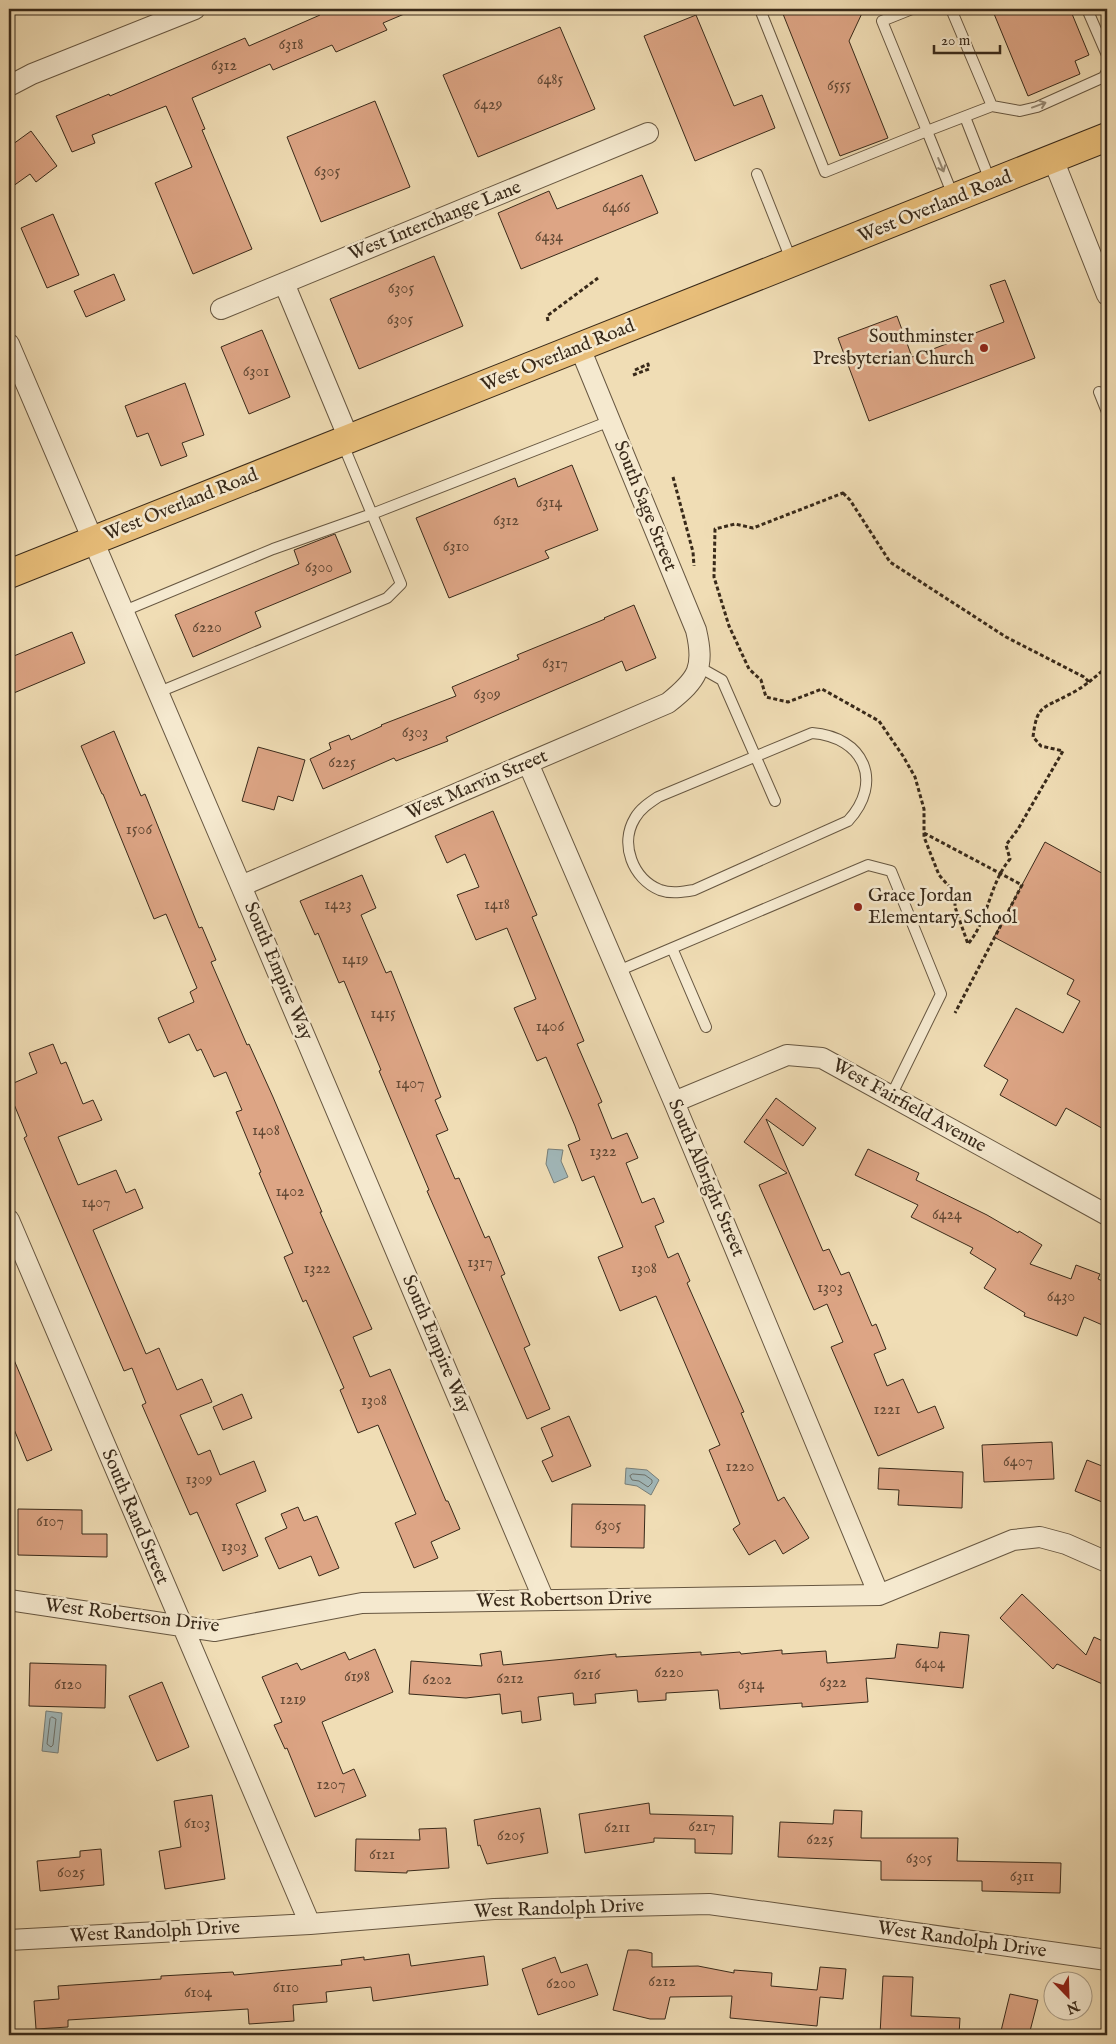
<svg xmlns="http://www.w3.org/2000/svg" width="1116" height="2044" viewBox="0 0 1116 2044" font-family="'IM FELL English',serif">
<rect width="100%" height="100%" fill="#f0ddb5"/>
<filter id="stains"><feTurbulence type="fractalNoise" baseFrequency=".004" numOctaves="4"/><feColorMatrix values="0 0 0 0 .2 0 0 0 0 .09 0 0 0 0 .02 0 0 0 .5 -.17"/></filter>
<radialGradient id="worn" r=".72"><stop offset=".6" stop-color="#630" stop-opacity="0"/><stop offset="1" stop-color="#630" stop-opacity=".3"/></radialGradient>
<path fill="#a1b8ba" stroke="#777f7a" d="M548,1149L563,1150L561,1161L568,1177L554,1183L546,1164Z
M626,1468L647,1470L659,1480L651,1495L637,1486L625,1484Z
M46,1711L62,1713L58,1753L42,1751Z"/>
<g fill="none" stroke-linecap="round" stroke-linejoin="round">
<path stroke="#6d716a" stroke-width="1" d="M633,1474L645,1475L652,1480V1483L648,1487L639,1481L632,1480L630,1476Z
M52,1717L56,1719L53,1745L51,1747L47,1744L50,1719Z"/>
</g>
<path fill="#dda585" stroke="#392a1a" d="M317,9H416L383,23L387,30L336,52L332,45L273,70L270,64L192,98L205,129L202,130L252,249L193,274L155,183L192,167L166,106L92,135L95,143L72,152L56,116L109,94L110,96L245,38L249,46L320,15Z
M781,9H864L849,41L888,138L840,156Z
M992,9H1070L1089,55L1075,61L1080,74L1028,96Z
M696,15L734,106L762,95L775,128L695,161L644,36Z
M560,27L595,109L478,157L443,75Z
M375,101L410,187L321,222L287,137Z
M31,131L57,166L36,182L30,174L9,189V147Z
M642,175L658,213L521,269L498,213L549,191L557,209Z
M53,214L79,275L47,288L21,228Z
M434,256L463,326L359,369L330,299Z
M114,274L125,300L86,317L74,291Z
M1005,280L1035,358L869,421L838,338L897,316L912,357L1004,322L990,285Z
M262,330L290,397L249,414L221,347Z
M185,383L204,435L182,443L187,456L161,466L148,433L137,437L125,406Z
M572,465L598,530L545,551L549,558L449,598L416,518L515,478L518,487Z
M335,534L351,572L255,612L261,627L193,657L175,615L299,564L294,550Z
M634,605L656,658L626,671L622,661L446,737L448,741L396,761L394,758L323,789L310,759L331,749L329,743L349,735L351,740L382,726L381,725L456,696L452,687L519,659L517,655L605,619L604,618Z
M72,632L85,663L9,695V658Z
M114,731L141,796L145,794L199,928L202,927L216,960L211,962L247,1045L249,1044L273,1097L322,1212H320L372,1329L353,1337L370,1377L390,1369L446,1501H448L460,1529L431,1542L438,1558L414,1568L395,1523L416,1514L378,1425L358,1433L340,1390L344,1388L306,1300L303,1302L284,1257L293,1253L259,1173L261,1172L236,1112L242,1110L226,1072L214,1077L201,1049L197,1051L189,1034L169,1043L158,1018L194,1002L190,992L197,988L166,914L154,919L103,794H102L81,746Z
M258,747L305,760L293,801L278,796L274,810L242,801Z
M493,811L537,915L532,917L584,1041L577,1044L602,1102L598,1104L612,1139L627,1133L638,1158L626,1163L642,1203L654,1198L664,1222L655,1226L668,1258L678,1253L690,1281L687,1283L744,1412L741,1413L778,1501L784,1497L809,1538L783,1554L775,1540L749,1555L733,1529L740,1524L709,1450L720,1445L656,1296L620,1311L598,1257L623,1247L594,1176L582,1181L568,1145L580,1140L575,1126L546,1057L537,1061L514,1008L536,999L507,928L476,940L457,895L479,887L465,854L447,863L435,836Z
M1045,842L1107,876V1131L1066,1108L1056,1126L1000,1095L1008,1080L984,1066L1016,1008L1063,1033L1080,1001L1067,994L1074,980L994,937Z
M362,875L376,908L361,915L386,973L391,971L441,1097L435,1100L448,1130L436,1135L455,1179L459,1178L485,1238L489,1236L505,1274L501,1276L530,1345L524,1348L550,1409L527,1419L427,1191L429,1190L379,1071L381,1070L344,981L339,983L318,933L315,935L300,901Z
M53,1044L61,1064L66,1062L83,1104L93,1100L102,1120L58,1137L78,1185L116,1170L126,1193L135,1189L143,1208L93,1230L146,1354L159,1348L177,1390L202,1379L212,1402L180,1415L198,1455L210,1450L220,1475L254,1461L266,1491L236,1504L258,1556L223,1571L197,1512L190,1515L142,1405L146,1403L132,1368L124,1371L24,1138L27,1136L9,1092V1085L37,1073L29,1053Z
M776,1098L816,1128L803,1146L766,1119L823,1251L829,1249L841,1275L849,1272L872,1326L876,1324L886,1349L874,1354L887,1386L903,1379L918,1413L935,1406L944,1428L878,1456L831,1347L843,1342L827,1304L814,1310L759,1185L787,1173L744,1142Z
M868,1149L919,1173L916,1180L987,1215L1018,1233L1019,1231L1042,1245L1030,1264L1071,1279L1076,1265L1100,1274L1098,1279L1107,1283V1327L1084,1317L1077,1336L1024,1316L1025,1313L984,1288L996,1269L970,1253L973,1248L911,1217L918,1205L855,1175Z
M9,1348L52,1450L27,1461L9,1417Z
M242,1394L252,1418L223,1430L213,1407Z
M569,1416L591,1466L552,1482L542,1461L553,1456L541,1428Z
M1052,1442L1054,1479L984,1482L982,1445Z
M1087,1460L1107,1468V1504L1075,1491Z
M879,1468L963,1472L962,1508L898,1505L899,1490L878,1489Z
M572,1504L645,1505L644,1548L571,1547Z
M298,1507L304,1521L317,1516L339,1568L319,1576L311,1556L279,1569L265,1538L287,1528L281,1514Z
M18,1509L82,1510V1534H107V1557L18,1555Z
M1022,1594L1086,1655L1094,1637L1107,1643V1686L1057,1664L1053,1669L1000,1618Z
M940,1632L969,1635L963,1688L866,1678L868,1702L802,1707V1703L720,1709L718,1690L666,1693V1700L638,1702L637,1690L595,1694L596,1703L574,1705L573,1693L538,1697L541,1720L522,1723L521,1711L502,1714L500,1694L466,1698L409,1694L411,1661L482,1666L480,1654L501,1651L503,1665L616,1654V1657L701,1652V1655L740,1652L741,1654L782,1650V1654L826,1651L827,1663L895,1658L897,1644L938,1648Z
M375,1649L393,1692L322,1722L343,1774L354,1769L366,1796L315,1817L287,1748L285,1749L274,1725L282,1722L262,1677L297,1663L301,1670L345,1652L349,1660Z
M30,1663L106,1665L105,1708L29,1706Z
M162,1682L189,1747L157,1761L129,1696Z
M212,1795L225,1879L165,1889L159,1851L181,1847L174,1801Z
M649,1803L650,1814L733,1816L732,1854L695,1853V1839L654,1838V1842L585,1853L579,1814Z
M540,1808L548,1853L487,1864L480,1845L478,1846L474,1820Z
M834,1810L862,1811L861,1838H958L957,1861L1061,1863L1060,1893L982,1891V1881L881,1880V1861L778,1857L780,1822L833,1824Z
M446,1828L449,1868L407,1871V1873L355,1871L356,1839L420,1840L419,1829Z
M101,1849L104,1885L40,1891L37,1861L80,1857V1851Z
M628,1950H638L652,1953V1967L698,1966L734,1973V1970L772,1973L771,1986L817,1990L820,1967L846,1969L843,1999L820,1997L817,2026L730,2018L732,1996L670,1997L665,2019H650L613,2010Z
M409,1954L411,1966L484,1956L488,1985L373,2001L371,1987L326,1992L327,2002L293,2005L294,2021L249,2024L248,2009L68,2020V2027L36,2029L34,2001L59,1999L58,1986L161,1979V1976L233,1972L234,1975L342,1965L341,1960L364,1957V1960Z
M555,1957L561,1973L587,1964L598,1995L538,2015L522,1969Z
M883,1976L913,1977L911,2016L960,2018L959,2035H880Z
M1010,1994L1038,2000L1029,2035H1000Z"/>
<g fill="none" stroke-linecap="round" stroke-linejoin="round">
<g stroke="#675741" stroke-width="12">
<path id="lane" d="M762,9L761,12L825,172L927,131L954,198
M912,9L882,21L927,131L992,106L951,9
M1087,9L1107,55
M992,106L1020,111L1037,107L1104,77L1107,71
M965,117L991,183
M757,174L792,262
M1099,392L1107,412
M124,611L273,549L372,514L610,421
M699,667L722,680L775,801
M159,692L387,598L401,584L342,442
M812,733C864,737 884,782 848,821L694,890C683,892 671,894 660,890C633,879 619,844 635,818C640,809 649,803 658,797Z
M672,948L706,1027
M618,971L868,865L891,871L941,994L891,1096"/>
</g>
<g stroke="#675741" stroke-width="22">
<path id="street" d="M9,86L32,74L195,9
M1053,159L1107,295
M284,283L349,439
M221,309L648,133
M9,344L241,886L544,1600
M528,763L674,1102L879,1595
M241,886L668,703C698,679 705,668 696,630L580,348
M674,1102L787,1055L822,1058L1107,1215
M9,1220L310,1924
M9,1600L215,1631L362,1603L879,1595L1013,1540L1040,1537L1066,1544L1107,1562
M9,1940L310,1924L494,1909L709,1904L1107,1960"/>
</g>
<g stroke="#392a1a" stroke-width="30">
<path id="primary" d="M9,574L1107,137"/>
</g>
<path stroke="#392a1a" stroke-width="3" stroke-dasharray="4 2.5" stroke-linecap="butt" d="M548,321L547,316L598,278
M633,375L649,369L648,364L635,370
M673,477L693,552L694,566
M843,493L850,500L890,562L1006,637L1084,677L1089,682C1082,687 1075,692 1068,695C1043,709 1037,704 1033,737L1041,746L1063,751L1018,829L1006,845L1010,859C989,884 989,919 968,944L955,907V893L939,875L924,837V809L915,777L903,756L879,721L822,689L788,702L766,697L761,680L749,669L729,626L714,577L715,529L735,524L753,528Z
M1089,682L1107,667
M924,833L1022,885L955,1013"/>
<use href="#lane" stroke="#f5e9cf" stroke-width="10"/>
<use href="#street" stroke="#f5e9cf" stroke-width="20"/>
<use href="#primary" stroke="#e8be7a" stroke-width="28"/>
</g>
<defs><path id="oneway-shaft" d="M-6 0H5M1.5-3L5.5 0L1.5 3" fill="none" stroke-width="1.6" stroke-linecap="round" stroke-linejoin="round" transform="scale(1.25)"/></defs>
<g stroke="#978a74">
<use href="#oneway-shaft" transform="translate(1039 105) rotate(-20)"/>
<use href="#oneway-shaft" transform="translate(941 165) rotate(68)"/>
</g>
<g fill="#8f2418" stroke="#f5e9cf" stroke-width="2">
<circle cx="984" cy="348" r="5"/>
<circle cx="858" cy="907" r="5"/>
</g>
<g text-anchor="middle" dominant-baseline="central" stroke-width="5" stroke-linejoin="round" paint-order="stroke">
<g font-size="16" fill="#624935">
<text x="291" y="45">6318</text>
<text x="224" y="66">6312</text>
<text x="550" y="80">6485</text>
<text x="839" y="86">6555</text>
<text x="488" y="105">6429</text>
<text x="327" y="172">6305</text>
<text x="616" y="208">6466</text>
<text x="549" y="237">6434</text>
<text x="401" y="289">6305</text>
<text x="400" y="320">6305</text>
<text x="256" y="372">6301</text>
<text x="549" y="503">6314</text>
<text x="506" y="521">6312</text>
<text x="456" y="547">6310</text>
<text x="319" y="568">6300</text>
<text x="207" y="628">6220</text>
<text x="555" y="664">6317</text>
<text x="487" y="695">6309</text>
<text x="415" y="733">6303</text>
<text x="342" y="763">6225</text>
<text x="139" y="830">1506</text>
<text x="338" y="905">1423</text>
<text x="497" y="905">1418</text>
<text x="355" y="960">1419</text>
<text x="383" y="1014">1415</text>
<text x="550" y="1027">1406</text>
<text x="410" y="1084">1407</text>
<text x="266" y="1131">1408</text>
<text x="603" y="1152">1322</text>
<text x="290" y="1192">1402</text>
<text x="96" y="1203">1407</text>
<text x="947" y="1215">6424</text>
<text x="480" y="1263">1317</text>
<text x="317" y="1269">1322</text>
<text x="644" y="1269">1308</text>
<text x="830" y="1288">1303</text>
<text x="1061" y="1297">6430</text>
<text x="374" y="1401">1308</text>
<text x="887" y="1410">1221</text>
<text x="1018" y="1462">6407</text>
<text x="740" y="1467">1220</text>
<text x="199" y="1480">1309</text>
<text x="50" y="1522">6107</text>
<text x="608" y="1526">6305</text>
<text x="234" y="1547">1303</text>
<text x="930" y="1664">6404</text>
<text x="669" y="1673">6220</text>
<text x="587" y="1675">6216</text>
<text x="357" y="1677">6198</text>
<text x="510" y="1679">6212</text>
<text x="437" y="1680">6202</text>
<text x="833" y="1683">6322</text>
<text x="68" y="1685">6120</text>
<text x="751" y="1685">6314</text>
<text x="293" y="1700">1219</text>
<text x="331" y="1785">1207</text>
<text x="197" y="1824">6103</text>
<text x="702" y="1827">6217</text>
<text x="617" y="1828">6211</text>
<text x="511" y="1836">6205</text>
<text x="820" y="1840">6225</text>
<text x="382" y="1855">6121</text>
<text x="919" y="1859">6305</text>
<text x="71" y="1873">6025</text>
<text x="1022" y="1877">6311</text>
<text x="662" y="1982">6212</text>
<text x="561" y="1984">6200</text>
<text x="286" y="1988">6110</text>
<text x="198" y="1993">6104</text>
</g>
<g font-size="19" fill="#392a1a" stroke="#f5e9cf">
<text transform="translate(935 207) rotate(-22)">West Overland Road</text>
<text transform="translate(435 221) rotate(-22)">West Interchange Lane</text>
<text transform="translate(558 356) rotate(-22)">West Overland Road</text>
<text transform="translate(181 505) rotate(-22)">West Overland Road</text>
<text transform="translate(645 506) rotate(68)">South Sage Street</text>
<text transform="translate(477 785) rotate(-23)">West Marvin Street</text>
<text transform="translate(278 971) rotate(67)">South Empire Way</text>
<text transform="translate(909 1106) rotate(29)">West Fairfield Avenue</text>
<text transform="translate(706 1178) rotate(67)">South Albright Street</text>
<text transform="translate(436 1344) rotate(67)">South Empire Way</text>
<text transform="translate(135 1517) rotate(67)">South Rand Street</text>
<text transform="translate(564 1600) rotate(-1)">West Robertson Drive</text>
<text transform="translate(132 1616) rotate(7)">West Robertson Drive</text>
<text transform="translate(559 1909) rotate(-2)">West Randolph Drive</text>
<text transform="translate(155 1932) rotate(-3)">West Randolph Drive</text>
<text transform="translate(962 1940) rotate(8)">West Randolph Drive</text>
</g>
<g font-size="19" fill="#392a1a" stroke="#f5e9cf" text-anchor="end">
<text x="974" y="337">Southminster<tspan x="974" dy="22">Presbyterian Church</tspan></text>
<text x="868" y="896" text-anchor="start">Grace Jordan<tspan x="868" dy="22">Elementary School</tspan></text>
</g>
</g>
<rect width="1116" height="2044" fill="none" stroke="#f0ddb5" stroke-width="30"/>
<rect x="10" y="10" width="1096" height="2024" fill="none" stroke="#392a1a" stroke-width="2.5"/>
<rect x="15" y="15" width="1086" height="2014" fill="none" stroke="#392a1a"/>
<g transform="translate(1068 1996) rotate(157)"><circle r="24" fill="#f5e9cf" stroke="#aa9d87"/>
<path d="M0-4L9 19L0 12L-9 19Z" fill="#8f2418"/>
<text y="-8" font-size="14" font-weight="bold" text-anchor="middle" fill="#392a1a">N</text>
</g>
<path d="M934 45v8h66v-8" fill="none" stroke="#392a1a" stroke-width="2.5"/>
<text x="941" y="45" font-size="15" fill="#392a1a" stroke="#f5e9cf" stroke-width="4" paint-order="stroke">20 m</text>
<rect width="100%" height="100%" filter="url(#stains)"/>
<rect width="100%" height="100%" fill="url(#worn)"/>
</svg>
